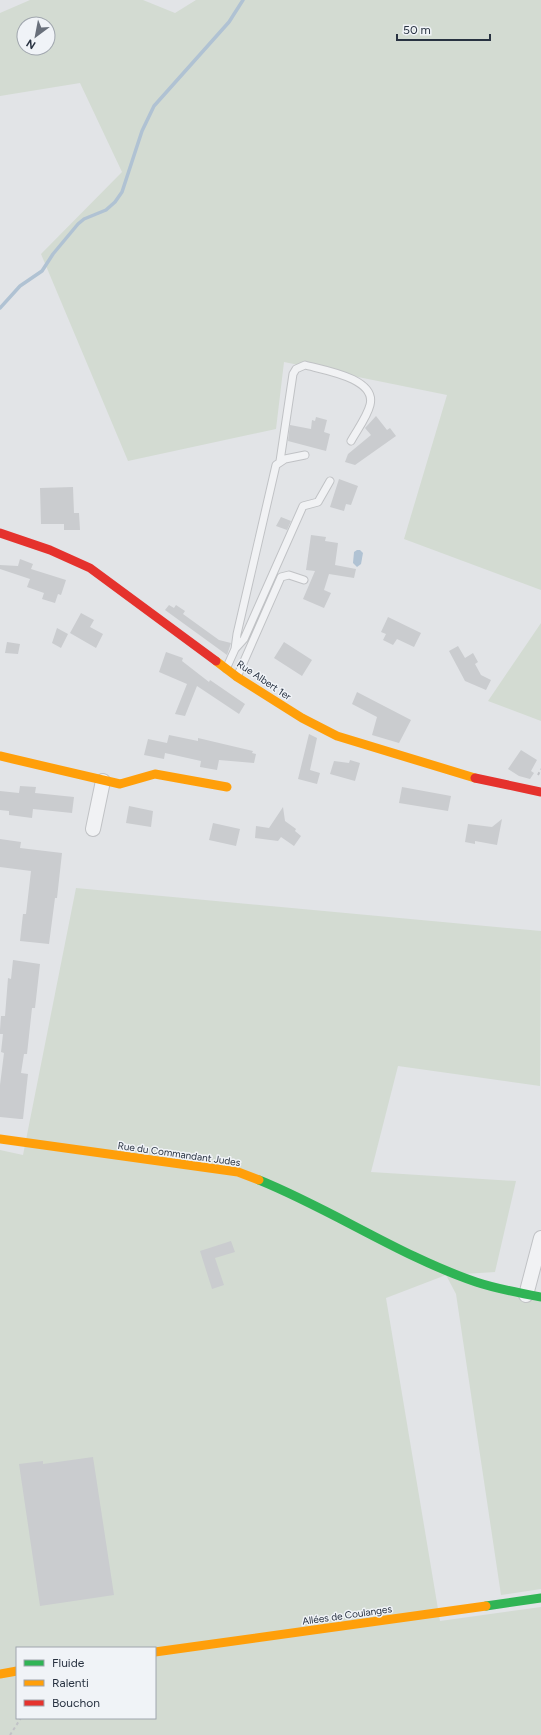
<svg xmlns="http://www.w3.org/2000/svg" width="541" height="1735" viewBox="0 0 541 1735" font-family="Figtree,sans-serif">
<rect width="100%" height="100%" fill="#e2e4e7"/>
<path fill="#d3dbd2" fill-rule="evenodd" d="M30,0H143L175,13L196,0H541V590L404,539L447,395L284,362L276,429L128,461L41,254L122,172L80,83L0,96V13ZM24,24H48V48H24Z
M541,623V721L488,701Z
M76,888L541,931L540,1086L398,1066L371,1172L516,1181L495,1272L448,1275L541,1302V1589L501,1595L456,1294L446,1275L386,1298L440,1621L541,1607V1735H0V1150L23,1155ZM17,1648H155V1718H17Z"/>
<path fill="#b0c2d3" d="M357,550H360L363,553L361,564L357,567L353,563L354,552Z"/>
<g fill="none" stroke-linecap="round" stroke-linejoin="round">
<path stroke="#b0c2d3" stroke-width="3.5" d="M0,308L20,286L42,271L53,254L78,224L84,219L106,210L115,202L122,192L142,131L154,106L229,22L243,0"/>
</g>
<path fill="#cacccf" d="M376,416L387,430L390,428L396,436L355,465L345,462L348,454L371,435L365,428Z
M316,417L327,420L324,432L330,434L326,451L288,441L290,425L311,429L312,420L315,421Z
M339,479L358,486L351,505L346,504L344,511L330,507Z
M73,487L74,513H79L80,530H64V524H41L40,488Z
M281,517L291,521L287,530L276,526Z
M311,535L326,537L325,541L338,543L335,565L356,569L354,578L329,574L324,590L331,593L324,608L303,599L315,571L306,570Z
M20,559L33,564L31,569L66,580L61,595L58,594L55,603L42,599L44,593L27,587L30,579L0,569V565L18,566Z
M169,605L174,608L176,605L185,611L183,614L219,640L231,643L227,655L165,610Z
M81,613L94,620L90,627L103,634L96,648L70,633Z
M388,617L421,633L414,647L397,639L393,645L383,640L386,634L381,632Z
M57,628L68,634L61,648L52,643Z
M7,642L20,644L18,654L5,653Z
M284,642L312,660L302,676L274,658Z
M458,646L465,658L473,653L478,662L475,664L481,675L491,680L486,690L465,681L449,651Z
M166,652L183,658L182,661L209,682L210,680L245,704L239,714L197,686L185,716L175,714L187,684L159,672Z
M357,692L411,720L399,743L372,735L377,717L352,704Z
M309,734L317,738L310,770L320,773L317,784L298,779Z
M169,735L198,741V738L253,751L252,753L256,754L254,763L219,760L217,770L200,767L201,761L165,753L164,759L144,755L148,739L167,743Z
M521,750L537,760L531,771L534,773L530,779L519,776L508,769Z
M350,760L360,763L355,781L330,774L334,761L349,763Z
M20,786L36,787L35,793L74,797L72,813L33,809L32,818L9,815V811L0,810V791L19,793Z
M402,787L451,796L448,811L399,803Z
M129,806L153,811L151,827L126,823Z
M283,807L285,821L296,829L295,831L301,836L294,846L281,837L278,841L255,838L256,826L269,828Z
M502,819L497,845L475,841V844L465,842L468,824L492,827Z
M213,823L240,829L236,846L209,840Z
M0,839L21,842L20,848L62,853L57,898H55L49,944L20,941L23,914H26L31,871L0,867Z
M13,960L40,964L35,1008H32L27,1054H24L21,1073L28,1074L23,1119H20L0,1117V1085L4,1053L1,1052L3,1034H0V1030L1,1016H5L8,978L11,979Z
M231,1241L235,1252L215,1258L224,1285L212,1289L200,1251Z
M93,1457L114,1595L40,1606L19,1464L43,1461V1464Z"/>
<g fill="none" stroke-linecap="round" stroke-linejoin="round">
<g stroke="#c0c2c5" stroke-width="9">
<path id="lane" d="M280,461L293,374L296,369L305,365C323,370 377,378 370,405C367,417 357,430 351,441
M235,649L237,634L276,465L285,459L305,455
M226,669L235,649L244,639L303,506L318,502L330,481
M237,677L281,577L289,575L304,580"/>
</g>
<g stroke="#c0c2c5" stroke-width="16">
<path id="street" d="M93,829L103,781
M526,1295L541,1238"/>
</g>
<path stroke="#c1c3c7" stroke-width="2" stroke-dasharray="3 3" stroke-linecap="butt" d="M538,775L541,769
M10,1735L21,1718"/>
<use href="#lane" stroke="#f1f2f4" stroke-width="7"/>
<use href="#street" stroke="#f1f2f4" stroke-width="14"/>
<path stroke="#30b455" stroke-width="9" d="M259,1180C333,1210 400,1256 476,1282C497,1289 519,1293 541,1297
M486,1606L541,1598"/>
<path stroke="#ff9f0a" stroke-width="9" d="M216,661L237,677L302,718L337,736L475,778
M0,756L120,784L155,774L227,787
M0,1139L238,1172L259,1180
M155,1652L486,1606
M0,1674L17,1671"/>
<path stroke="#e5322d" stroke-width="9" d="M0,533L50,550L90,568L216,661
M475,778L541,792"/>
</g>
<g text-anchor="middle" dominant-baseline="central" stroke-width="3" stroke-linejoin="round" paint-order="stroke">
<g font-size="10" fill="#283241" stroke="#f0f3f7">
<text transform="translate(264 680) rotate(34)">Rue Albert 1er</text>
<text transform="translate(179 1154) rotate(8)">Rue du Commandant Judes</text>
<text transform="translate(347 1615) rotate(-8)">Allées de Coulanges</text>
</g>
</g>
<rect x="16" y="1647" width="140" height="72" fill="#f0f3f7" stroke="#a0a6ae"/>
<rect x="24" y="1660" width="20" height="6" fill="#30b455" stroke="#a0a6ae"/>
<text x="52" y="1667" font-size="12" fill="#283241">Fluide</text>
<rect x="24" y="1680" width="20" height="6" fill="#ff9f0a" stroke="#a0a6ae"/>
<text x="52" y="1687" font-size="12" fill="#283241">Ralenti</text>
<rect x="24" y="1700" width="20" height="6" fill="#e5322d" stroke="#a0a6ae"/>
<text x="52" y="1707" font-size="12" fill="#283241">Bouchon</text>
<g transform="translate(36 36) rotate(212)"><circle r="19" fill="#f0f3f7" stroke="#a0a6ae"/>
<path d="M0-3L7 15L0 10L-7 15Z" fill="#69707b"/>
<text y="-6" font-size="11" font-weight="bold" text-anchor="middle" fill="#283241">N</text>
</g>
<path d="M397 34v6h93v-6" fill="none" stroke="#283241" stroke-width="2"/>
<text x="403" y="34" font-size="12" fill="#283241" stroke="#f0f3f7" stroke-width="3" paint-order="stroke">50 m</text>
</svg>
